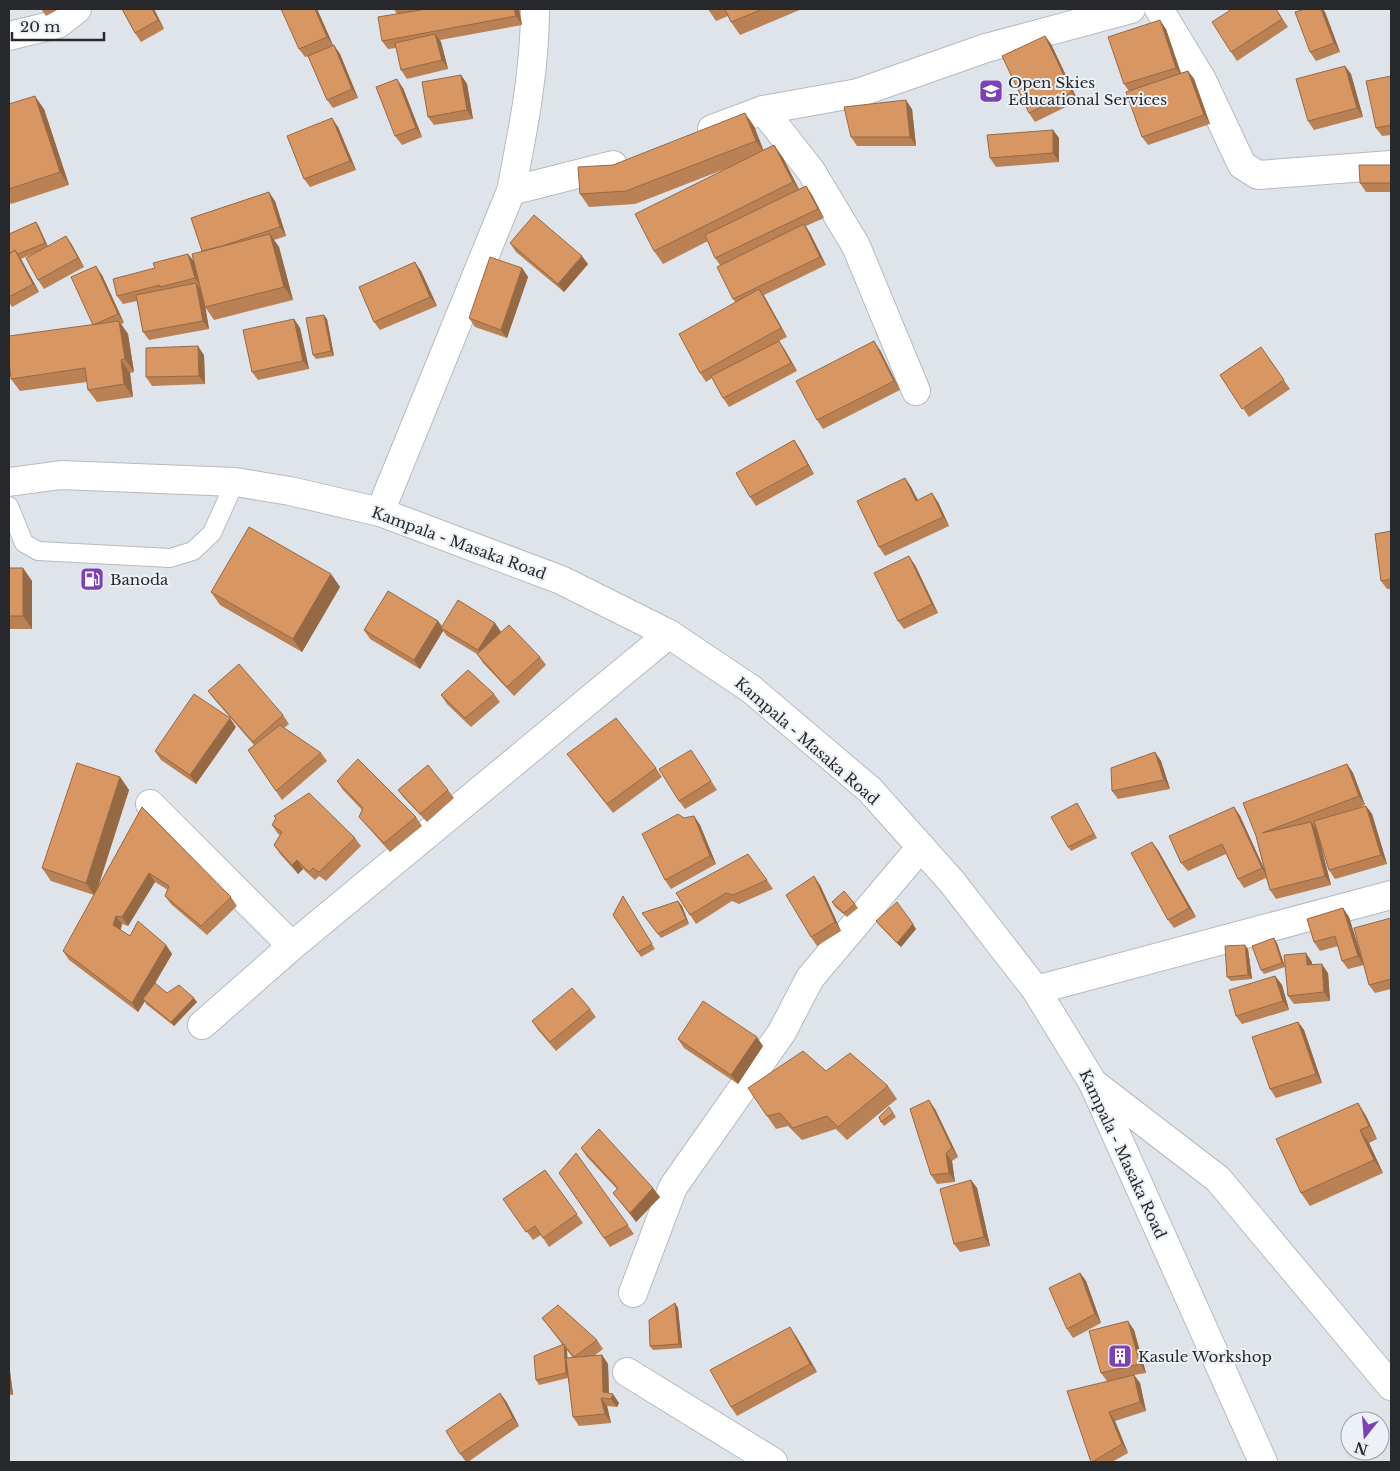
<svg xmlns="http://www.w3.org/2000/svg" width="1400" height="1471" viewBox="0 0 1400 1471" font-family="'Libre Baskerville',serif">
<rect width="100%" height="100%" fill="#dfe4eb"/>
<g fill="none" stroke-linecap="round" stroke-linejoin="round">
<g stroke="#b6bac1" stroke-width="20">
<path id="lane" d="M9,506L24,543L38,551L170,558L193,551L212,533L235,482"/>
</g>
<g stroke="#b6bac1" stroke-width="30">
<path id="street" d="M1159,9L1202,80L1242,165L1258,175L1391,165
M9,36L58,24L77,9
M763,110L811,171L856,246L916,391
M712,129L763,110L858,93L986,48L1131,9
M511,191C523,130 535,71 535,9
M380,512L511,191L613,165
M150,804L292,946
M1036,990L1391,895
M202,1025L292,946L669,634
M633,1293L673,1187L782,1032L810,978L921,847
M627,1372L773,1462"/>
</g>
<g stroke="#b6bac1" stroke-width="30">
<path id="secondary" d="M1093,1083L1218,1179L1391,1386"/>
</g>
<g stroke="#b6bac1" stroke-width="30">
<path id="primary" d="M9,482L61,475L235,482L290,491L380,512L561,580L669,634L751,689L870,790L952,882L1036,990L1093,1083L1263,1462"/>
</g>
<use href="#lane" stroke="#fff" stroke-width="18"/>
<use href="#street" stroke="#fff" stroke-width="28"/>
<use href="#secondary" stroke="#fff" stroke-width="28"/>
<use href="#primary" stroke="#fff" stroke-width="28"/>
</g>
<path fill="#b98154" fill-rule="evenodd" d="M41,9H59L46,16Z
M122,9H154L164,29L141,42L135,33Z
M317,9L333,45L340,54L358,98L333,108L327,100L309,56L305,57L299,49Z
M394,9H519L522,25L440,40L441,42L448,69L407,79L401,70L396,48L388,49L382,41L397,14Z
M708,9H802L740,35L731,22L728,16L716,21Z
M1276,9L1288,27L1237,61L1231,52Z
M1325,12L1340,52L1316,61L1310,52Z
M1166,29L1181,73L1188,71L1194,79L1210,124L1148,145L1142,137L1129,91L1124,84Z
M1045,36L1051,44L1078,101L1035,122L1029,113Z
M1345,66L1351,74L1363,117L1314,130L1308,121Z
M461,75L467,84L473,119L434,125L428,117Z
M1391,76V135L1382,136L1376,128Z
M403,88L422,137L402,145L395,136Z
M9,104L44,109L69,185L11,204L9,201Z
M912,109L916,146H857L851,137Z
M754,126L763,150L774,145L783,158L799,190L806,186L812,195L824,218L806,226L810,233L826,265L764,295L787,337L779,341L785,350L797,371L729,407L723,398L712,378L706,382L700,373L736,303L733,299L720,265L715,258L708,241L663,264L654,251L725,169L635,204L589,207L580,194L613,165Z
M338,127L356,170L310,187L304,179Z
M1053,130L1059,138V162L996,167L990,158Z
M1391,165V192H1366L1360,183Z
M275,201L286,236L274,240L279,247L293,300L214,320L205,307L209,329L149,340L143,332L137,301L123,304L117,296L188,254L194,261L202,251Z
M36,222L39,227L48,246L66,236L72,245L84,267L44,289L38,280L37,252L21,259L39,292L12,307L9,302V234Z
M510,243L588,264L564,292L516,252Z
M522,268L528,277L507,338L475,327L469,318Z
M421,271L437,306L380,330L374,322Z
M102,275L124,323L121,324L128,334L134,372L130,373L133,397L97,402L88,390L87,382L20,391L11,379L93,325Z
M294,319L300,328L309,369L258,380L252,372Z
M327,319L334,356L316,359L313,355Z
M1261,347L1290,389L1249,417L1220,375Z
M880,350L900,390L823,429L817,420Z
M204,355L205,384L152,386L146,377Z
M794,440L800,449L814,474L756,506L750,497Z
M905,478L911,487L918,500L938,502L949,526L885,556L879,547Z
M1391,531V589H1387L1381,581Z
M915,565L938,613L904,629L898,621Z
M9,568H23L32,581V629H9Z
M331,574L340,587L302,652L220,605L211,592Z
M438,621L442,626L495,623L501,632L540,657L546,665L514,696L483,663L477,654L447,636L443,631L420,669L370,639L364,630Z
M208,691L283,715L289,724L284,728L321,753L327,761L282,800L248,750L254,745L214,699Z
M494,694L500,702L471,727L447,704L441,695Z
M236,727L196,784L161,760L155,751Z
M1155,752L1161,761L1170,789L1118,799L1112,791Z
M567,754L656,768L662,777L613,813Z
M697,759L717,790L685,809L679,801Z
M1347,764L1353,773L1365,805L1359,808L1366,806L1372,814L1387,864L1335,879L1329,870L1319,838L1331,885L1276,899L1270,890L1266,878L1244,888L1238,879L1226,854L1188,871L1181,863L1234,807L1240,816L1264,869L1256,836Z
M120,777L129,790L98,888L142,807L231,897L237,906L207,935L171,904L165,896L168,890L155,882L128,926L122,924L121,930L130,936L166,945L172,954L154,985L167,993L197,1002L174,1026L146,1004L145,1001L138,1012L69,960L63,951L94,895L51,881L42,868Z
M337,781L416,817L422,826L390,852L366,825L359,817L362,810L343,790Z
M398,790H448L454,798L427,822L404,798Z
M1077,803L1097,838L1071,851L1068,847Z
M694,816L700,825L716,864L671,889L665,880L684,818Z
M272,825L355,838L361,846L326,881L319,876L315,880L303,869L298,874L280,854L274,845L280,835L278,834Z
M1158,850L1196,917L1174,928L1168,920Z
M767,880L773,889L739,904L732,901L696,924L676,893Z
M820,885L841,931L817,946L811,937Z
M626,901L655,949L641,957L613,915Z
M678,901L682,906L689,924L661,938L642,913Z
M832,902L855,904L858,908L847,917L835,907Z
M1343,908L1349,917L1363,962L1391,918V989L1375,993L1369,985L1364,965L1348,969L1342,961L1338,946L1320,951L1314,942Z
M876,921L916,929L901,947L879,925Z
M1277,943L1285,967L1264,974L1261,970Z
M1248,949L1252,979L1231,981L1227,977Z
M1312,962V965L1328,973L1330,1001L1294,1004L1288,996Z
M1275,976L1282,985L1289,1010L1242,1024L1236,1016Z
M590,1009L596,1017L556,1051L538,1030L532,1021Z
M1298,1022L1304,1030L1322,1083L1276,1098L1270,1089Z
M678,1039L763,1046L738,1084L684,1048Z
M826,1071L888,1086L897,1099L847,1140L836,1129L802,1140L788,1126L776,1129L767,1116Z
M1358,1103L1366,1116L1377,1139L1369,1143L1383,1173L1310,1206L1301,1193Z
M889,1107L896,1117L884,1126L881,1122Z
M935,1109L958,1157L952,1161L955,1182L937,1184L931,1175Z
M581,1148L660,1197L636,1222L613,1193L617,1189L587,1157Z
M576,1153L634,1234L610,1247L559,1173Z
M545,1170L583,1223L549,1247L541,1235L533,1240L503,1199Z
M971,1180L977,1188L990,1246L960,1252L954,1244Z
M1080,1273L1086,1281L1101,1323L1073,1338L1067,1329Z
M675,1303L678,1308L682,1348L653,1350L650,1346Z
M542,1318L597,1340L603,1349L594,1356L602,1355L608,1364L609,1393L619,1403L617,1407L607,1406L611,1423L579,1426L573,1417L568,1378L539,1385L536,1380L562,1344ZM567,1350L573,1358H567Z
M1134,1330L1146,1373L1134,1375L1140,1383L1146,1411L1115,1421L1128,1453L1112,1462H1091L1107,1381L1101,1373Z
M796,1336L817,1372L737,1416L731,1407Z
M9,1363L13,1395H9Z
M506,1401L519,1426L468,1462H466L460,1454Z"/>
<path fill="#966945" d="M152,9H154L164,29L158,20Z
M315,9H317L333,45L327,37Z
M514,9H519L522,25L516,16Z
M1321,9H1323L1325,12L1340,52L1334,43Z
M1160,20L1166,29L1182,77L1176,68Z
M435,34L441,42L448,69L442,60Z
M1045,36L1051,44L1078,101L1072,92Z
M334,45L340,54L358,98L352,89Z
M1345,66L1351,74L1363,117L1357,108Z
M1188,71L1194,79L1210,124L1204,115Z
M461,75L467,84L473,119L467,110Z
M397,79L403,88L422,137L416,128Z
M35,96L44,109L69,185L60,172Z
M906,100L912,109L916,146L910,137Z
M745,113L754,126L765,154L756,141Z
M332,118L338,127L356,170L350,161Z
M1053,130L1059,138V162L1053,153Z
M774,145L783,158L802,195L793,182Z
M806,186L812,195L824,218L818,209Z
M269,192L275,201L286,236L280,227Z
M36,222L39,227L48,248L45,243Z
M804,224L810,233L826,265L820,257Z
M270,234L279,247L293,300L284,287Z
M66,236L72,245L84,267L78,258Z
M15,250L21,259L39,292L33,284Z
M188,254L194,262L201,287L195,278Z
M582,256L588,264L564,292L558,284Z
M415,262L421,271L437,306L430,297Z
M96,266L102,275L124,323L118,314Z
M522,268L528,277L507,338L501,330Z
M196,283L203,292L209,329L203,321Z
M759,289L765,298L787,337L781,328Z
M324,315L327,319L334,356L331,351Z
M294,319L300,328L309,369L303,361Z
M119,321L128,334L134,372L125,359Z
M779,341L785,350L797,371L791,363Z
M874,341L880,350L900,390L894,381Z
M198,346L204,355L205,384L199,376Z
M121,360L130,373L133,397L124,384Z
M794,440L800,449L814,474L808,465Z
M905,478L911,487L922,509L916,501Z
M932,493L938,502L949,526L943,517Z
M909,556L915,565L938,613L932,604Z
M23,568L32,581V629L23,616Z
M331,574L340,587L302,652L293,639Z
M438,621L443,629L441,628L443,631L420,669L414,660Z
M495,623L501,632L484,659L478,650Z
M230,718L236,727L196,784L190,775Z
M1155,752L1161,761L1170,789L1164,780Z
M1347,764L1353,773L1365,805L1359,796Z
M120,777L129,790L95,896L86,883Z
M1366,806L1372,814L1387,864L1381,855Z
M1234,807L1240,816L1268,877L1262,868Z
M694,816L700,825L716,864L710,856Z
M1311,822L1317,830L1331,885L1325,876Z
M1152,842L1158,850L1196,917L1189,908Z
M297,860L303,869L298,874L292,865Z
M149,873L155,882L128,926L122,917Z
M814,876L820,885L841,931L835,922Z
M678,901L682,906L689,924L686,919Z
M1343,908L1349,917L1364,965L1358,956Z
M116,916L122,924L119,934L113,925Z
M913,924L916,929L901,947L897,943Z
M1274,938L1277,943L1285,967L1282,963Z
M166,945L172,954L145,1000L143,999L145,1001L138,1012L132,1003Z
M1245,945L1248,949L1252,979L1248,975Z
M1306,953L1312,962L1313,974L1307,965Z
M1322,964L1328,973L1330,1001L1324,992Z
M1275,976L1282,985L1289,1010L1283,1001Z
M194,998L197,1002L174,1026L171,1022Z
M1298,1022L1304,1030L1322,1083L1316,1074Z
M757,1037L763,1046L738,1084L731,1075Z
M929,1100L935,1109L958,1157L952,1148Z
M1358,1103L1366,1116L1377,1139L1369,1126Z
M1360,1130L1369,1143L1383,1173L1374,1160Z
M946,1153L952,1161L955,1182L949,1173Z
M971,1180L977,1188L990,1246L984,1237Z
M653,1188L660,1197L636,1222L630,1213Z
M1080,1273L1086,1281L1101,1323L1095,1314Z
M675,1303L678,1308L682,1348L679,1344Z
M1128,1321L1134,1330L1146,1373L1140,1364Z
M790,1327L796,1336L817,1372L810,1364Z
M564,1346L567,1350L569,1378L566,1373Z
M602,1355L608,1364L609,1398L603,1392Z
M9,1363L13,1395L9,1389Z
M1134,1375L1140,1383L1146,1411L1140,1402Z
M500,1393L506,1401L519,1426L513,1418Z
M613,1394L619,1403L617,1407L611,1399Z
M601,1398L607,1406L611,1423L605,1414Z
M1109,1412L1115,1421L1128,1453L1122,1444Z"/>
<path fill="#d79662" stroke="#966945" d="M122,9H152L158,20L135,33Z
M281,9H315L327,37L299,49Z
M426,9H514L516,16L382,41L378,17Z
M725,9H763L731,22Z
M1232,9H1276L1282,19L1231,52L1212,22Z
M1305,9H1321L1334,43L1310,52L1295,12Z
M1160,20L1176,68L1124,84L1108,37Z
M435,34L442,60L401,70L395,43Z
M1045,36L1072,92L1029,113L1002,56Z
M334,45L352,89L327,100L308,56Z
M1345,66L1357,108L1308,121L1296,79Z
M1188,71L1204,115L1142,137L1126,92Z
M461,75L467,110L428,117L422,82Z
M1391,76V125L1376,128L1366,81Z
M397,79L416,128L395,136L376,87Z
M35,96L60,172L9,189V104Z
M906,100L910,137H851L844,107Z
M745,113L756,141L626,191L580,194L578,167L613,165Z
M332,118L350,161L304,179L287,136Z
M1053,130V153L990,158L987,135Z
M774,145L793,182L654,251L635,214Z
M1359,165H1391V183H1360Z
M806,186L818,209L715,258L705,235Z
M269,192L280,227L222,246L202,251L191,218Z
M534,215L582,256L558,284L510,243Z
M36,222L45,243L18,254L15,250L9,254V234Z
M804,224L820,257L733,299L717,267Z
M270,234L284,287L205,307L192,254Z
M66,236L78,258L38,280L26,258Z
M15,250L33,284L9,297V254Z
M188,254L195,278L160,287V285L117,296L113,279L155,268L153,263Z
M490,257L522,268L501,330L469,318Z
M415,262L430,297L374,322L359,287Z
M96,266L118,314L93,325L71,277Z
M196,283L203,321L143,332L136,295Z
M759,289L781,328L700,373L679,334Z
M324,315L331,351L313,355L306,318Z
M294,319L303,361L252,372L243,330Z
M119,321L125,359L121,360L124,384L88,390L85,368L11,379L9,360V336Z
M779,341L791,363L723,398L711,376Z
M874,341L894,381L817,420L796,381Z
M198,346L199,376L146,377V348Z
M1261,347L1284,380L1242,409L1220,375Z
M794,440L808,465L750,497L736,473Z
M905,478L916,501L932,493L943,517L879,547L857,501Z
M249,527L331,574L293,639L211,592Z
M1391,531V579L1381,581L1375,534Z
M909,556L932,604L898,621L874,573Z
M9,568H23V616H9Z
M388,591L438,621L414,660L364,630Z
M458,600L495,623L478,650L441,628Z
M509,625L540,657L507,687L477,654Z
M239,664L283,715L253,742L208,691Z
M468,670L494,694L465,718L441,695Z
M194,694L230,718L190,775L155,751Z
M616,718L656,768L607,804L567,754Z
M280,725L321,753L276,791L248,750Z
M691,750L711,781L679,801L659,769Z
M1155,752L1164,780L1112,791L1111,768Z
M358,759L416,817L384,843L359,817L363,808L337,781Z
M77,763L120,777L86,883L42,868Z
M1347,764L1359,796L1262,833L1311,822L1325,876L1270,890L1256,836L1243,803Z
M428,765L448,790L420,814L398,790Z
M309,793L355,838L319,872L313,868L309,872L297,860L292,865L274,845L282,832L272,825L276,818L274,816Z
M1077,803L1094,834L1068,847L1051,817Z
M1366,806L1381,855L1329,870L1314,821Z
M142,807L231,897L201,926L165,896L169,886L149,873L122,917L116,916L113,925L130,936L138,921L166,945L132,1003L63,951Z
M1234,807L1262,868L1238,879L1222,844L1181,863L1169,836Z
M678,814L684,818L694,816L710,856L665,880L642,834Z
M1152,842L1189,908L1168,920L1131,853Z
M748,854L767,880L733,895L726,893L690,915L676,893Z
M814,876L835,922L811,937L786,895Z
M844,891L855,904L844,913L832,902Z
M623,896L652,944L638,952L613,915Z
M678,901L686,919L658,934L642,913Z
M897,902L913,924L897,943L876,921Z
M1343,908L1358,956L1342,961L1335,936L1314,942L1307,919Z
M1391,918V979L1369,985L1354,928Z
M1274,938L1282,963L1261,970L1252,946Z
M1245,945L1248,975L1227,977L1225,946Z
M1306,953L1307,965L1322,964L1324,992L1288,996L1284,955Z
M1275,976L1283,1001L1236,1016L1229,990Z
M155,983L167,993L179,985L194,998L171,1022L143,999Z
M572,988L590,1009L550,1042L532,1021Z
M703,1001L757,1037L731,1075L678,1039Z
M1298,1022L1316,1074L1270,1089L1252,1037Z
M803,1051L826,1071L850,1053L888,1086L838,1127L827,1116L793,1128L780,1113L767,1116L748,1088Z
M929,1100L952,1148L946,1153L949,1173L931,1175L910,1109Z
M1358,1103L1369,1126L1360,1130L1374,1160L1301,1193L1276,1139Z
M889,1107L893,1113L881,1122L879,1117Z
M599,1129L653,1188L630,1213L613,1193L618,1188L581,1148Z
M576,1153L628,1225L604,1238L559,1173Z
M545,1170L577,1214L543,1238L535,1226L526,1232L503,1199Z
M971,1180L984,1237L954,1244L940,1189Z
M1080,1273L1095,1314L1067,1329L1049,1288Z
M675,1303L679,1344L650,1346L649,1320Z
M558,1305L597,1340L574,1357L542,1318Z
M1128,1321L1140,1364L1101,1373L1089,1331Z
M790,1327L810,1364L731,1407L710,1370Z
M564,1344L566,1373L536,1380L534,1356Z
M602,1355L603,1392L613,1394L611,1399L601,1398L605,1414L573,1417L566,1358Z
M1134,1375L1140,1402L1109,1412L1122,1444L1092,1462H1091L1067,1391Z
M500,1393L513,1418L460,1454L446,1431Z"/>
<defs>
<g id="school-square" transform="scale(1.25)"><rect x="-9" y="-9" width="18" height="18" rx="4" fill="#7d40b5" stroke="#ecf1f8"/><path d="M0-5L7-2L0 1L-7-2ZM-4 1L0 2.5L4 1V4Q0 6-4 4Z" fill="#fff"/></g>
<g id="fuel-square" transform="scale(1.25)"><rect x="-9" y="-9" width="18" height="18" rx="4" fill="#7d40b5" stroke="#ecf1f8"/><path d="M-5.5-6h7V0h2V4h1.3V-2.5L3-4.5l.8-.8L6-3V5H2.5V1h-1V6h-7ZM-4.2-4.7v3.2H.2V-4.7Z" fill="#fff"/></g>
<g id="building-square" transform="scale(1.25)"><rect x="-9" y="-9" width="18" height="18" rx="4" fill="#7d40b5" stroke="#ecf1f8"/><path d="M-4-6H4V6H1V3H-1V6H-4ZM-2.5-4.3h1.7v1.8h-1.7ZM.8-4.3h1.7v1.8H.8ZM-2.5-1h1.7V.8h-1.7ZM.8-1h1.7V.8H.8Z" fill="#fff"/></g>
</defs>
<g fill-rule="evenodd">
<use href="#school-square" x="991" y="91"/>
<use href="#fuel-square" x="92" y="579"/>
<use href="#building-square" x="1120" y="1356"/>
</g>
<g text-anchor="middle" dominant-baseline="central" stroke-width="4" stroke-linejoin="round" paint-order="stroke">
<g font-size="15" fill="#27282b" stroke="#ecf1f8" text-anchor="start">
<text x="1008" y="82">Open Skies<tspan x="1008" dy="17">Educational Services</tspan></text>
<text x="110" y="579">Banoda</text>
<text x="1138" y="1356">Kasule Workshop</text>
</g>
<g font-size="15" fill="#27282b" stroke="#ecf1f8">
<text transform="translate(459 543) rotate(20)">Kampala - Masaka Road</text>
<text transform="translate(807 741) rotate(41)">Kampala - Masaka Road</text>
<text transform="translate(1123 1154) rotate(65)">Kampala - Masaka Road</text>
</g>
</g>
<rect width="1400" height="1471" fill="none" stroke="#27282b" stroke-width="20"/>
<g transform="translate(1365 1436) rotate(197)"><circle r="24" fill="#ecf1f8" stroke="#9da1a6"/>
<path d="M0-4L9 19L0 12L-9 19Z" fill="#7d40b5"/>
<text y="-8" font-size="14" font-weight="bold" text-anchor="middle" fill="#27282b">N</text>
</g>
<path d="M12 32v8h92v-8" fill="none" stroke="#27282b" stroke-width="2.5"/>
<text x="20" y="32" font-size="15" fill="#27282b" stroke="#ecf1f8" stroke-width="4" paint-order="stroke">20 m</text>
</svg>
